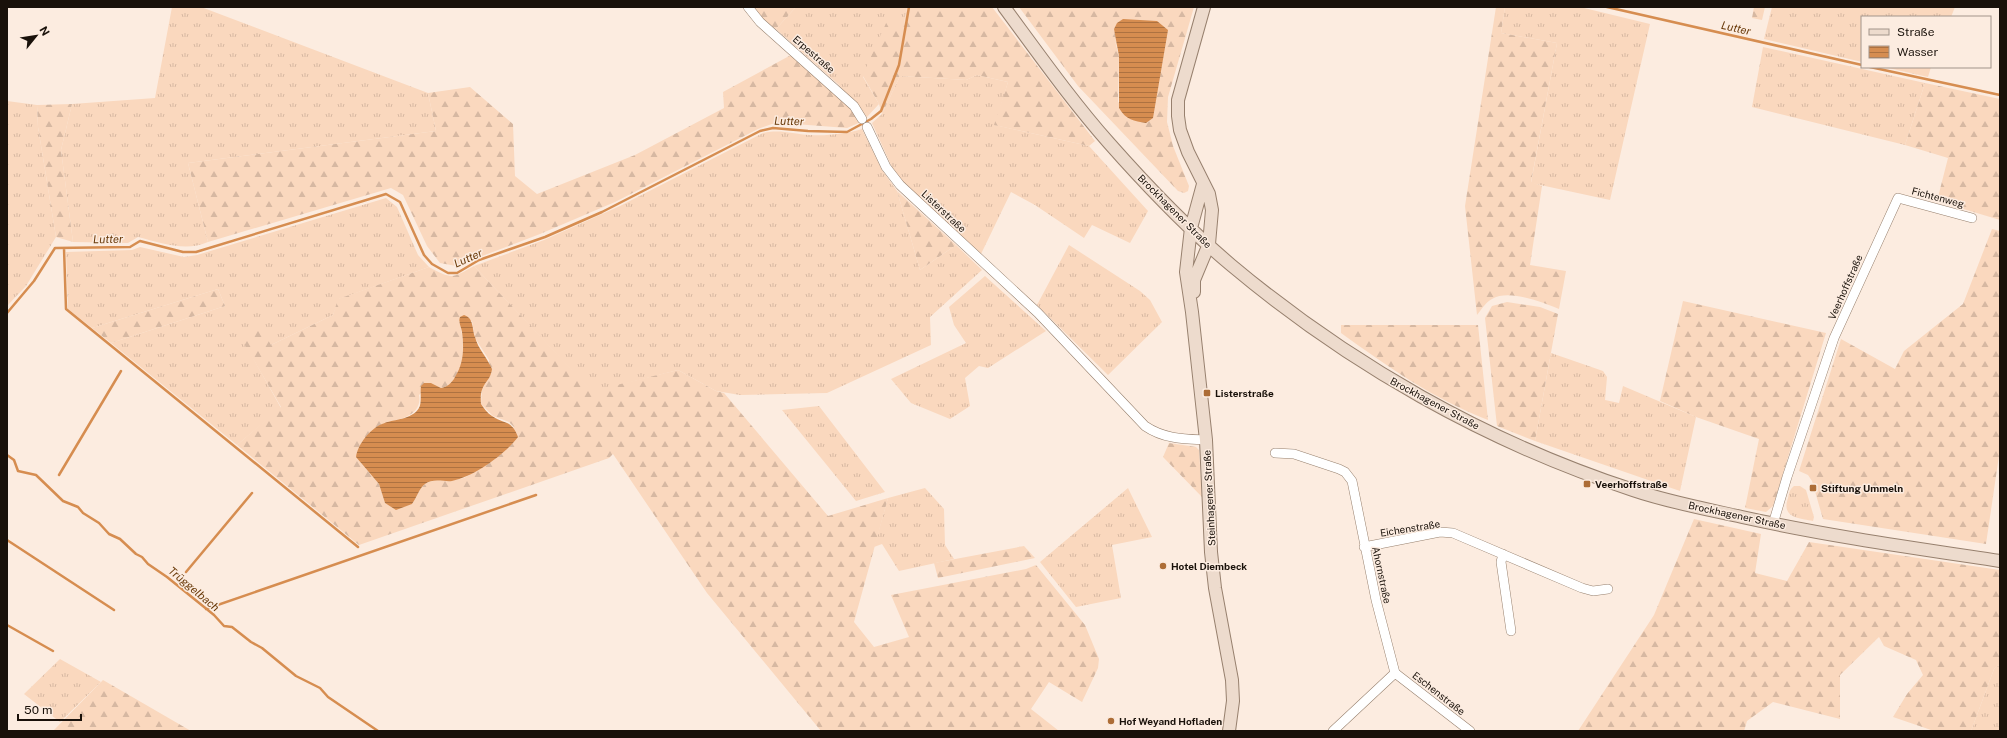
<svg xmlns="http://www.w3.org/2000/svg" width="2007" height="738" viewBox="0 0 2007 738" font-family="'Public Sans',sans-serif">
<defs>
<pattern id="grass-tufts" width="24" height="20" patternUnits="userSpaceOnUse"><rect width="24" height="20" fill="#fad8be"/><path d="M3 7l-1-3M5 7V3M7 7l1-3M15 17l-1-3M17 17v-4M19 17l1-3" fill="none" stroke="#d6b8a2"/></pattern>
<pattern id="forest-firs" width="22" height="20" patternUnits="userSpaceOnUse"><rect width="22" height="20" fill="#fad8be"/><path d="M5 1l3.5 6h-7zM16 11l3.5 6h-7z" fill="#d6b8a2"/></pattern>
<pattern id="water-rules" width="6" height="5" patternUnits="userSpaceOnUse"><rect width="6" height="5" fill="#d68d50"/><path d="M0 2.5h6" fill="none" stroke="#ad7241"/></pattern>
</defs>
<rect width="100%" height="100%" fill="#fcece0"/>
<path fill="url(#grass-tufts)" d="M172,7H201L428,93L436,131L188,163L208,242C186,252 161,243 138,237L128,243L73,242L61,150L72,104L155,98Z
M796,7H907L904,23L863,77L879,104L867,117L838,84L776,29Z
M1505,7H1580L1650,24L1610,200L1531,183L1557,43L1501,33Z
M1772,7H1955L1951,17H1862V62L1764,39Z
M1763,47L1925,83L1905,145L1752,107Z
M1884,67H1931L1928,77Z
M977,75L1008,82L995,125L1089,146L1148,211L1130,243L1092,225L1084,238L1035,205L1011,192L981,254L901,182L891,165L872,123L882,114L900,76L966,80Z
M7,101L37,105L38,127L56,237L26,286L7,306Z
M862,129L882,170L897,191L920,270L956,245L982,270L930,317L931,345L827,393L740,395L716,391L678,370L592,392L474,266L544,240L620,206L763,133C781,129 792,134 810,135C827,136 846,134 862,129Z
M386,198L397,207L418,255L429,267L339,299L333,315L271,345L239,333L281,408L237,445L111,343L225,306L218,289L92,328L68,309L66,252L132,250L140,247L184,257L197,255Z
M1069,245L1140,291L1150,300L1162,322L1108,375L1037,305Z
M985,276L1046,331L988,368L979,366L965,378L970,406L950,419L911,403L891,379L966,343L954,325L949,307Z
M1551,353L1603,371L1607,377L1605,400L1619,403L1623,386L1696,417L1680,491L1535,441Z
M819,406L885,492L856,501L782,410Z
M1794,486H1800L1806,490L1814,517L1813,521C1799,518 1781,518 1788,498C1789,493 1790,489 1794,486Z
M925,488L944,509L945,545L954,559L899,571L882,544L874,547L888,498Z
M1128,488L1152,537L1112,545L1121,598L1076,607L1040,562Z
M60,659L101,682L60,722L24,694Z
M2000,664V731H1971L1994,669Z"/>
<path fill="url(#forest-firs)" fill-rule="evenodd" d="M753,7H796L776,29L762,19Z
M907,7H992L1095,141L1089,146L994,125L1008,82L977,75L966,80L900,76L882,114L879,104L863,76L864,72L887,21L904,23Z
M1019,7H1194L1168,97L1167,122L1173,146L1189,186L1188,191L1184,193L1178,191L1078,86ZM1115,41L1146,123L1118,102L1119,56Z
M1496,7H1505L1501,33L1557,43L1531,182L1542,186L1530,265L1566,271L1559,309C1542,302 1509,289 1492,299C1485,303 1482,309 1477,315L1465,206Z
M1754,7H1765L1762,20L1752,18Z
M791,55L852,107L861,122L847,128L782,123L772,124L758,129L615,202L540,234L456,266L440,263L427,246L403,195L391,188L208,242L188,163L436,131L428,93L470,87L513,124L515,176L537,194L635,155L724,108L723,92Z
M1925,83L2000,99V220L1937,201L1948,158L1905,145Z
M72,104L61,150L73,242L56,237L38,127L37,105Z
M897,191L956,245L920,270Z
M1992,229L2000,231V449L1986,544L1823,519L1812,481L1808,475L1799,471L1841,339L1895,369L1904,351L1963,304Z
M474,266L592,391L678,370L716,391L724,393L828,516L888,498L854,622L874,647L909,637L891,595L1026,569L1036,565L1085,625L1099,659L1098,668L1082,702L1049,682L1031,709L1059,731H821L707,593L613,454L609,458L359,545L237,445L281,407L238,333L260,326L271,345L333,315L338,299L429,267C453,280 452,278 474,266ZM459,321H472L475,338L489,360L491,373L482,387L481,404L493,416L509,422L514,427C501,442 488,460 472,473C456,486 435,476 425,484C420,487 416,499 412,504L396,509L385,503L379,484L361,463L382,424C398,420 423,416 419,395L431,383L441,388C468,383 465,341 459,321Z
M218,289L225,306L111,343L92,328Z
M1683,301L1826,333L1773,506L1766,512L1745,508L1759,439L1696,417L1660,401Z
M1507,302L1540,307L1558,314L1535,441L1497,426L1485,318L1492,306Z
M1341,325H1478L1488,420C1435,400 1387,366 1341,333Z
M1169,443L1196,447L1199,450L1202,497L1163,457Z
M1694,519L1761,534L1755,573L1787,581L1809,542L2000,570V664L1994,669L1971,731H1934L1893,717L1907,694L1923,675L1916,660L1884,646L1879,637L1840,675V719L1773,702L1747,721L1744,731H1578L1654,615Z
M1024,546L1035,558L938,578L934,563Z
M103,680L191,731H53Z"/>
<path fill="url(#water-rules)" d="M1123,19L1157,21L1168,30L1153,118L1146,123C1134,121 1126,120 1119,108V56L1114,29L1117,23Z
M464,315C474,318 472,329 475,337C478,349 487,357 492,369C490,384 479,382 481,404C484,408 487,413 492,416C505,425 511,419 518,437C504,455 475,476 452,481C444,482 433,478 425,484C420,487 416,499 412,504L396,510L385,503L379,484L356,457C358,444 370,429 382,424C393,419 412,420 419,408C422,402 420,393 421,386L424,383H431L441,388C447,387 452,383 455,377C464,363 464,348 462,332C461,326 458,322 460,317Z"/>
<g fill="none" stroke-linecap="round" stroke-linejoin="round">
<path stroke="#d68d50" stroke-width="2.5" d="M1607,7L1862,65
M1870,67L2000,95
M64,248L66,309L358,547
M7,313L34,281L55,248L130,247L140,241L183,252H196L386,194L400,202L424,255L432,264L448,273H457L479,260L545,237L602,212L760,131L773,128L808,131L847,132L871,119L881,111L899,65L909,7
M7,455L14,460L18,471L36,475L63,501L78,507L83,513L99,523L109,534L120,539L136,554L142,557L148,564L167,577L214,615L224,626L232,627L251,642L262,648L296,676L320,688L328,697L378,731
M59,475L121,371
M7,540L114,610
M186,572L252,493
M206,609L536,495
M7,625L53,651"/>
<g stroke="#97806e" stroke-width="10">
<path id="street" d="M748,7L760,22L854,106L862,119
M867,127L886,167L900,185L1038,313L1145,426C1164,439 1184,439 1206,440
M1275,453L1294,454L1339,469L1345,472L1352,481L1376,600L1395,673
M1773,524L1787,477L1834,338L1898,198L1972,218
M1364,547L1440,532L1453,533L1582,588L1593,591L1608,589
M1503,554L1501,562L1511,631
M1395,673L1470,731
M1333,731L1395,673"/>
</g>
<g stroke="#97806e" stroke-width="14">
<path id="secondary" d="M1004,7C1038,53 1071,100 1109,143C1147,186 1187,228 1231,265C1349,364 1486,442 1633,490C1668,502 1706,509 1742,517C1828,536 1914,548 2000,561
M1203,184L1191,228L1186,272L1192,312L1206,440L1211,552L1215,588L1232,680L1233,701L1229,731
M1194,292V280L1209,244L1212,210L1209,194L1188,152L1180,130L1178,116V100L1204,7"/>
</g>
<use href="#street" stroke="#fff" stroke-width="9"/>
<use href="#secondary" stroke="#eddbcd" stroke-width="12"/>
</g>
<g fill="#ad6d36" stroke="#fcece0" stroke-width="1.5">
<rect x="1203" y="389" width="8" height="8" rx="2"/>
<rect x="1583" y="480" width="8" height="8" rx="2"/>
<rect x="1809" y="484" width="8" height="8" rx="2"/>
<circle cx="1163" cy="566" r="4"/>
<circle cx="1111" cy="721" r="4"/>
</g>
<g text-anchor="middle" dominant-baseline="central" stroke-width="3" stroke-linejoin="round" paint-order="stroke">
<g font-size="10" fill="#19110a" stroke="#fcece0">
<text transform="translate(814 54) rotate(41)">Erpestraße</text>
<text transform="translate(1938 197) rotate(15)">Fichtenweg</text>
<text transform="translate(944 211) rotate(43)">Listerstraße</text>
<text transform="translate(1175 211) rotate(45)">Brockhagener Straße</text>
<text transform="translate(1845 287) rotate(-66)">Veerhoffstraße</text>
<text transform="translate(1435 403) rotate(28)">Brockhagener Straße</text>
<text transform="translate(1209 498) rotate(-93)">Steinhagener Straße</text>
<text transform="translate(1737 515) rotate(12)">Brockhagener Straße</text>
<text transform="translate(1410 528) rotate(-9)">Eichenstraße</text>
<text transform="translate(1382 575) rotate(78)">Ahornstraße</text>
<text transform="translate(1439 693) rotate(38)">Eschenstraße</text>
</g>
<g font-size="10" font-weight="bold" fill="#19110a" stroke="#fcece0" text-anchor="start">
<text x="1215" y="393">Listerstraße</text>
<text x="1595" y="484">Veerhoffstraße</text>
<text x="1821" y="488">Stiftung Ummeln</text>
<text x="1171" y="566">Hotel Diembeck</text>
<text x="1119" y="721">Hof Weyand Hofladen</text>
</g>
<g font-size="11" font-style="italic" fill="#683807" stroke="#fcece0">
<text transform="translate(1736 28) rotate(13)">Lutter</text>
<text transform="translate(789 121) rotate(1)">Lutter</text>
<text transform="translate(108 239) rotate(-1)">Lutter</text>
<text transform="translate(468 258) rotate(-24)">Lutter</text>
<text transform="translate(194 589) rotate(40)">Trüggelbach</text>
</g>
</g>
<rect width="2007" height="738" fill="none" stroke="#19110a" stroke-width="16"/>
<rect x="1861" y="16" width="130" height="52" fill="#fcece0" stroke="#a1948a"/>
<rect x="1869" y="29" width="20" height="6" fill="#eddbcd" stroke="#a1948a"/>
<text x="1897" y="36" font-size="12" fill="#19110a">Straße</text>
<rect x="1869" y="46" width="20" height="12" fill="url(#water-rules)" stroke="#a1948a"/>
<text x="1897" y="56" font-size="12" fill="#19110a">Wasser</text>
<g transform="translate(36 36) rotate(60)" stroke="#fcece0" stroke-width="3" paint-order="stroke">
<path d="M0-3L7 15L0 10L-7 15Z" fill="#19110a"/>
<text y="-6" font-size="11" font-weight="bold" text-anchor="middle" fill="#19110a">N</text>
</g>
<path d="M18 714v6h63v-6" fill="none" stroke="#19110a" stroke-width="2"/>
<text x="24" y="714" font-size="12" fill="#19110a" stroke="#fcece0" stroke-width="3" paint-order="stroke">50 m</text>
</svg>
